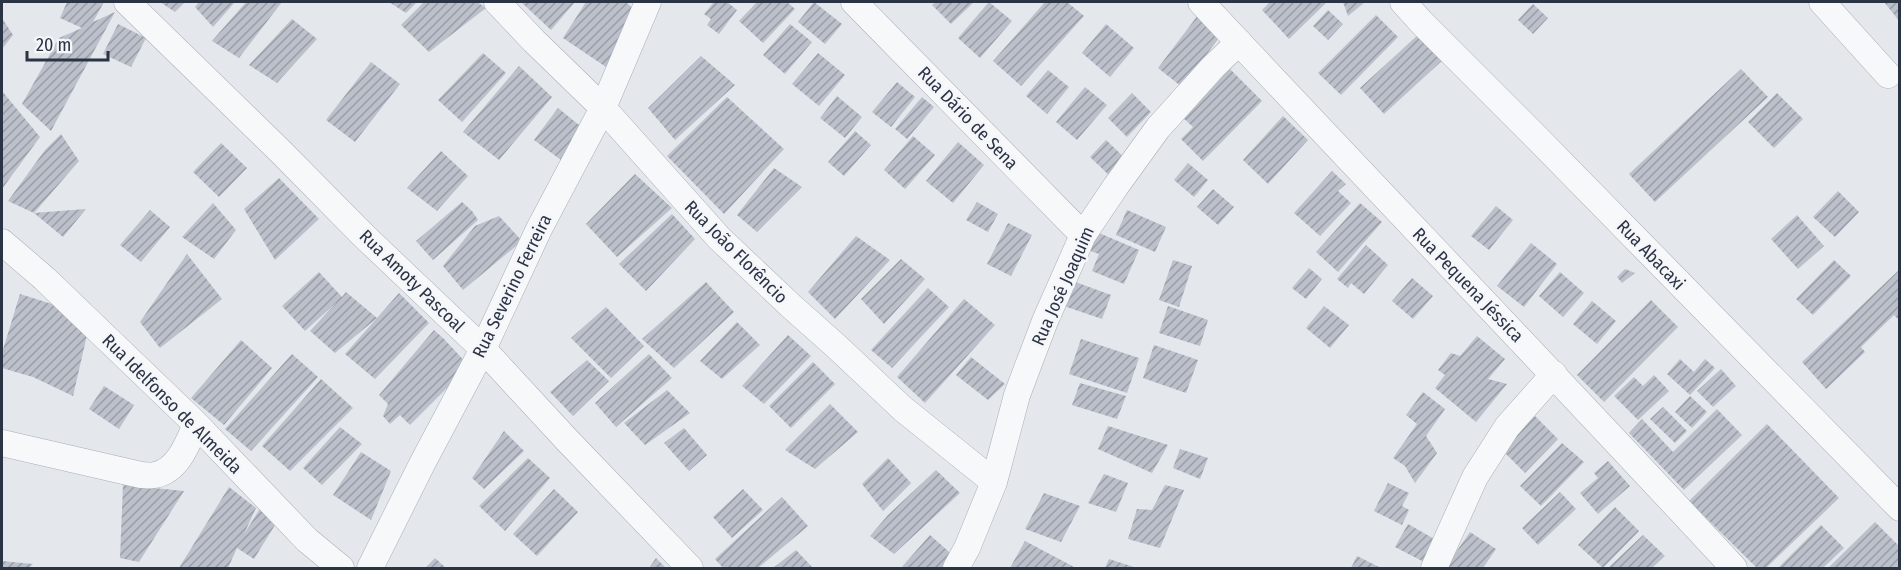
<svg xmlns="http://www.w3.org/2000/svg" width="1901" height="570" viewBox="0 0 1901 570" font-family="'Fira Sans Condensed',sans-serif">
<defs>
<pattern id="building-hatch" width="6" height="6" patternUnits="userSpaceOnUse" patternTransform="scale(1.5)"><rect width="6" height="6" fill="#bbc0ca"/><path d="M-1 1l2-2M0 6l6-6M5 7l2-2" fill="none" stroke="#989da6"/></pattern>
</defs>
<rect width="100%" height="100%" fill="#e4e7ec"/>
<path fill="url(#building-hatch)" d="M67,2H104L93,22L115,12L51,131L22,104L59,38L82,28L60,18Z
M160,2H185L175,12Z
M199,2H235L213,27L195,7Z
M246,2H282L239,58L212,41Z
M389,2H417L406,13Z
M424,2H477L486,8L429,52L401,25Z
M524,2H575L551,30L522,3Z
M586,2H626L642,17L606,67L563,38Z
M714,2H727L737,10L719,34L707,25L711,19L704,14Z
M757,2H787L795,9L763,43L739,21Z
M814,2L842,24L825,44L798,22Z
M936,2H974L951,24L932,5Z
M989,2L1012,21L980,58L958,38Z
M1045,2H1067L1084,16L1021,86L993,61Z
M1270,2H1327L1289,39L1262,10Z
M1343,2H1365L1348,16Z
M1884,2H1900V22Z
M1533,4L1548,18L1533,34L1518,20Z
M1328,10L1343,24L1328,40L1313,26Z
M1198,15L1222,34L1182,87L1158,68Z
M1376,15L1398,37L1341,95L1318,73Z
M2,18L13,35L2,49Z
M292,19L317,39L277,83L249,65Z
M118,24L146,38L131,67L103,54Z
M790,24L812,42L785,74L763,55Z
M1106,24L1134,48L1110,77L1082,53Z
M1420,33L1444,59L1384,114L1360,88Z
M483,53L506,73L462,122L438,100Z
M818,53L845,75L819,106L792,84Z
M701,56L735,85L675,140L648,108Z
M371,62L400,84L355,142L326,120Z
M519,66L552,97L499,160L463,132Z
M1228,67L1262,101L1203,161L1181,139L1193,127L1181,116Z
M1741,69L1768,97L1655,202L1629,174Z
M1048,70L1069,87L1047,114L1026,96Z
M897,82L915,97L891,127L872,112Z
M1085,87L1107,105L1077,140L1056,122Z
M2,91L40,137L2,189Z
M1132,93L1151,112L1127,137L1108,118Z
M1777,93L1803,119L1774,148L1748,122Z
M837,96L862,117L845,138L820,118Z
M727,97L784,149L724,214L667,156Z
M922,97L934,107L907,139L895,129Z
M558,108L584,129L561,160L534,140Z
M1283,116L1308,140L1268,184L1243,160Z
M855,131L871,145L844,176L828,162Z
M61,134L79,161L34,213L86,209L63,237L34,213L8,201L45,150Z
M913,136L935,155L905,189L884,170Z
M1106,140L1129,162L1113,179L1090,157Z
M958,142L984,165L953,203L926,181Z
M221,143L247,168L219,197L193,172Z
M441,151L468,176L437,211L407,188Z
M1188,163L1208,180L1194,197L1174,180Z
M774,168L802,187L757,232L737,215Z
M1332,171L1346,184L1338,191L1351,203L1320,236L1294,213Z
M635,174L672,208L617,257L586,224Z
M279,178L319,219L275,260L244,209Z
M1213,189L1234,207L1218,225L1197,207Z
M1838,191L1859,212L1835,237L1813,217Z
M462,202L472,211L478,220L433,260L416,241Z
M977,202L998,214L988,232L966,220Z
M213,203L236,230L214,259L182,237Z
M1360,203L1382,222L1338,272L1316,252Z
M1496,206L1513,220L1489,250L1471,236Z
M150,210L170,227L141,262L120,245Z
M1127,210L1166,227L1155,252L1116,235Z
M672,214L695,239L646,291L619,264Z
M1797,215L1824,246L1798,269L1771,239Z
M499,216L522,241L463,290L443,266L475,226Z
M1008,223L1032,235L1011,276L987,264Z
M1092,230L1139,250L1124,284L1092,271L1099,254L1084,249Z
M856,236L890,260L835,319L808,292Z
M1531,243L1557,264L1524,307L1497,286Z
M1366,245L1388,265L1364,294L1351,283L1348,288L1337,279Z
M187,254L222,299L160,348L140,322Z
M901,259L925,279L884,324L861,299Z
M1173,260L1192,266L1179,307L1159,300Z
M1834,260L1851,276L1813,315L1796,299Z
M1309,268L1322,279L1306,299L1292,288Z
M1625,269L1635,273L1622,283L1617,277Z
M1900,269V321L1894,315L1861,347L1865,352L1826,389L1802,362Z
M319,272L342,297L346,292L377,318L399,293L429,323L375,379L345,354L377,318L335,353L310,331L337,302L305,331L282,306Z
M1560,272L1584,293L1563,317L1539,296Z
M1412,278L1433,296L1413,319L1392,301Z
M1070,280L1111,295L1102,319L1061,305Z
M706,282L734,312L674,368L642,339Z
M928,288L949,307L892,368L871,350Z
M20,294L55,305L87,335L73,396L33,377L2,368V353Z
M964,299L995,325L925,403L897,377Z
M1651,300L1678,327L1604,402L1577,375Z
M1592,301L1616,321L1597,344L1573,324Z
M1168,306L1208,320L1200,346L1159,333Z
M1324,306L1349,325L1330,348L1306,328Z
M606,307L644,346L611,378L571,338Z
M737,322L760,345L722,379L700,361Z
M434,330L444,339L469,366L410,425L400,415L390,424L383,416L388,404L379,395Z
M788,335L811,356L764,404L742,386Z
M1477,336L1505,359L1488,379L1507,384L1476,422L1435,388L1445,375L1438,370L1451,353L1460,356Z
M1081,339L1139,358L1127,393L1069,374Z
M241,340L272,368L224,425L191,398Z
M1154,345L1198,360L1186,393L1143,378Z
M292,354L318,377L251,451L225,429Z
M649,354L672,378L616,427L595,403Z
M971,357L1005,384L988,400L956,375Z
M1680,359L1694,372L1705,359L1715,368L1690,395L1667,374Z
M587,360L609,381L573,416L550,392Z
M813,362L835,384L791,428L769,406Z
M1721,369L1736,386L1713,407L1697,391Z
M1654,375L1669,391L1638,420L1614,396L1634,377L1643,386Z
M321,379L353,408L290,471L262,446Z
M1080,383L1126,396L1117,419L1072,405Z
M104,386L134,405L119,429L89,409Z
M667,390L690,413L645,445L624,423Z
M1423,392L1445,409L1426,436L1437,453L1415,483L1405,466L1393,458L1417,424L1406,415Z
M1690,396L1707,412L1692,428L1675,412Z
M830,404L858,432L815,469L785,450Z
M1663,407L1687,431L1675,443L1650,419Z
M1717,409L1742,435L1684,490L1629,433L1642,419L1673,452Z
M1535,416L1558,439L1525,473L1502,450Z
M1767,424L1839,498L1766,568H1757L1689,501Z
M1108,426L1168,445L1152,473L1098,449Z
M340,427L362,444L322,485L303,468Z
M684,428L707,455L689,471L664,443Z
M504,431L524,451L484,489L472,478Z
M1562,443L1584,462L1541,506L1520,486Z
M1180,449L1208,458L1200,479L1173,468Z
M361,452L391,471L371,520L333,495Z
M528,458L550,478L505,531L479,506Z
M888,458L911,483L883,511L862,484Z
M1608,461L1630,486L1598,514L1580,493L1598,478L1594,473Z
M936,470L960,493L894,554L870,536L888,515Z
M1104,474L1128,483L1116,512L1088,503Z
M1388,483L1409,493L1402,506L1409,510L1402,525L1374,511Z
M123,485L184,491L139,562L120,558Z
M1165,485L1184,490L1160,548L1128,539L1137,509L1152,510Z
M229,487L256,508L244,534L261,507L275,525L254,559L237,548L228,568H179Z
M554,489L578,512L537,556L513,534Z
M743,489L763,510L732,538L713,517Z
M1560,492L1576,509L1538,545L1522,528Z
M1044,493L1080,506L1061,542L1025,529Z
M782,497L808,526L758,568H723L715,559Z
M1615,507L1639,531L1603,568L1578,545Z
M1875,522L1900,547V568H1828Z
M1408,524L1436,540L1424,562L1395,547Z
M1821,525L1844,548L1823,568H1778Z
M1470,532L1496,549L1483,568H1445Z
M930,535L956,558L949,568H901Z
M1643,535L1665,556L1652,568H1608Z
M1025,541L1076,568H1010Z
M796,550L813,568H773Z
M1357,556L1381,568H1351Z
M435,558L446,568H425Z
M656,558L666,568H649Z
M1109,559L1137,568H1105Z
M2,561L33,564L29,568H2Z"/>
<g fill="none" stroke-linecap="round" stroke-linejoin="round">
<g stroke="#a9aeb7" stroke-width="27">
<path id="minor" d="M127,2L281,152L364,236L483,349L567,440L690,568
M497,2L534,41L603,108L719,238L791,306L836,346L903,409L994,482
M854,2L1083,235
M1201,2C1378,191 1558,378 1734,568
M1403,2L1422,23L1535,136L1900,508
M1822,2L1888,75
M2,242L45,279L196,424L307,540L341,568
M2,443L141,475C145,475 151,476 155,475C178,471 188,443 196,424
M370,568L423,462L483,349L539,229L603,108L648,2
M956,568L967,548L994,482L1017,395L1045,321L1083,235L1116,186L1158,128L1213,67L1239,42
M1434,568L1475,477L1507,427L1554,374"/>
</g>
<use href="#minor" stroke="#f7f8fa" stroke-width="26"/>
</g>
<g text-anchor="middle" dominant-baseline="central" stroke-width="5" stroke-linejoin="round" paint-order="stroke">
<g font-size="18" fill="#2b3445" stroke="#f4f6f9">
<text transform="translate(968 118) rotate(46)">Rua Dário de Sena</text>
<text transform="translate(736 252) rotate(45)">Rua João Florêncio</text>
<text transform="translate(1651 255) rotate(46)">Rua Abacaxi</text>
<text transform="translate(412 281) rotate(44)">Rua Amoty Pascoal</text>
<text transform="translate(1468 285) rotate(46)">Rua Pequena Jéssica</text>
<text transform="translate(512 286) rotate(-64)">Rua Severino Ferreira</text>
<text transform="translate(1063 286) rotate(-66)">Rua José Joaquim</text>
<text transform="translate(172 404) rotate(45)">Rua Idelfonso de Almeida</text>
</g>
</g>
<rect width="1901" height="570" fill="none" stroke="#2b3445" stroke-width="6"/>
<path d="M27 51v9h81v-9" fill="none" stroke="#2b3445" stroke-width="3"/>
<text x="36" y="51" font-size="18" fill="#2b3445" stroke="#f4f6f9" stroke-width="4.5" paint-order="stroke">20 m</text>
</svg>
